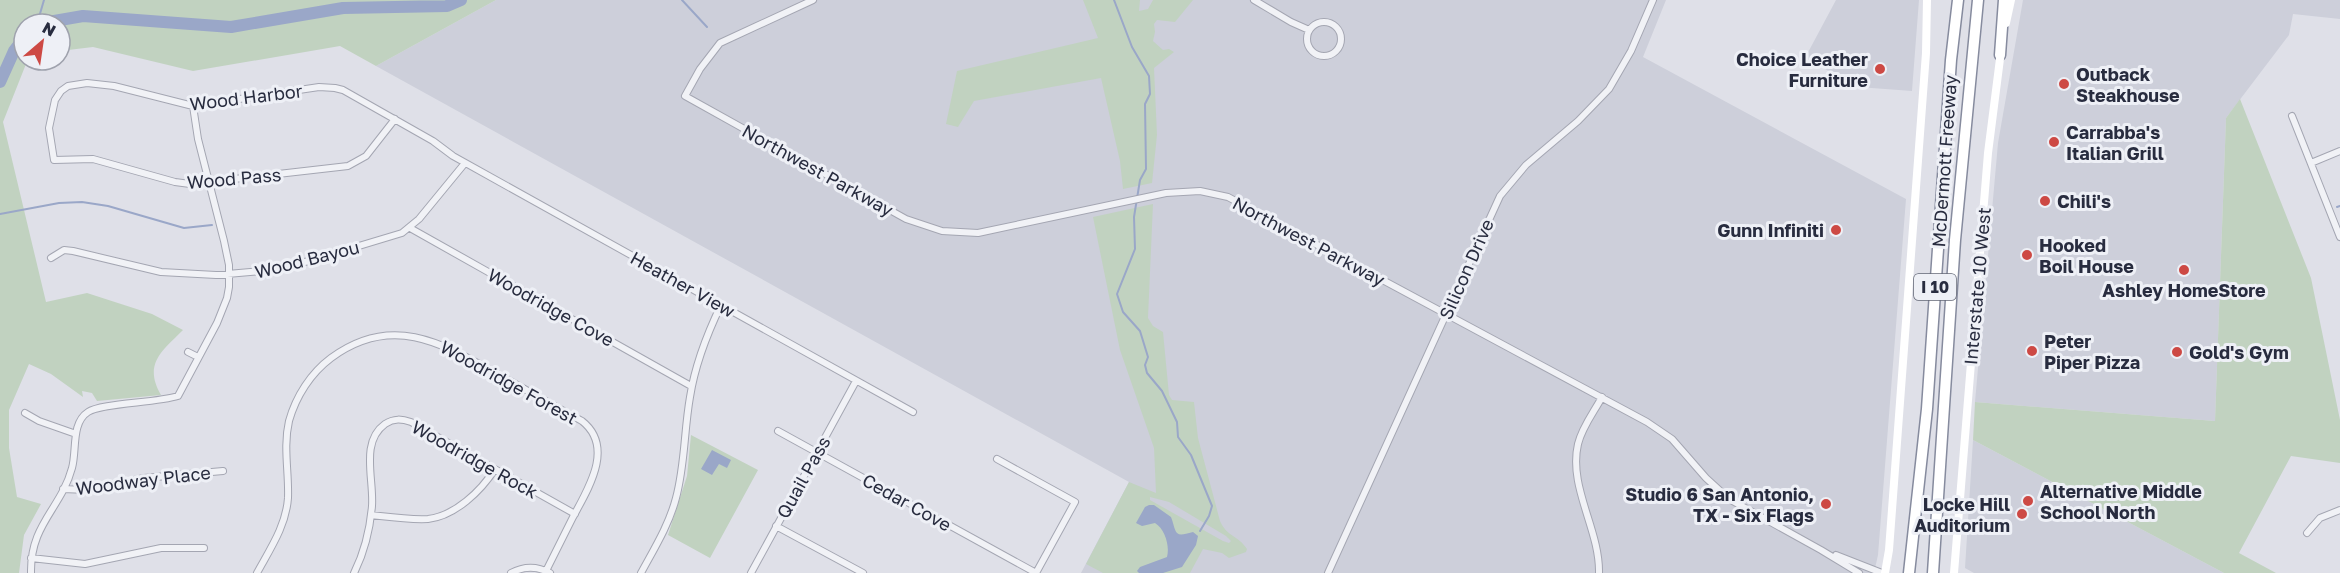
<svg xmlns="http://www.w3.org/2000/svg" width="2340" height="573" viewBox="0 0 2340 573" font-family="'Golos Text',sans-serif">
<rect width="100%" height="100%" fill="#dfe0e8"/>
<path fill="#cdcfda" d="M496,0H1666L1643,57L1906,199L1878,555L1874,573H1081L1129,482L376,66Z
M1836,0H1919L1912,91L1858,87L1805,58Z
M2023,0H2340V19L2293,14L2289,35L2226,118L2215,421L1975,402L1998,143Z
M1973,440L2224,573H1974L1965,568Z"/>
<path fill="#c1d2c0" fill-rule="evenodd" d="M0,0H496L376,66L340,46L193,71L93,47L60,51V24H24V60H34L26,64L3,122L46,302L87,293L152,314L183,330C162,351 143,364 161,395L97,401L92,393L82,391L83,397L51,374L29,364L9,410V448L17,497L41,504L24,535L19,573H0Z
M1083,0H1140L1139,11L1148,9L1153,0H1193L1175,22L1157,20L1154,24L1155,32L1153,41L1163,50L1169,49L1174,52L1154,68L1157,135L1152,183L1123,189L1120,161L1101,78L974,101L958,127L946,124L957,71L1098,38Z
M2240,99L2311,278L2340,420V463L2291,456L2239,553L2276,573H2224L1973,440L1975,402L2215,421L2226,118Z
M1153,204L1148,318L1153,326L1163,332L1169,395L1172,400L1194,402L1198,438L1220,521C1227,537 1238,535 1247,549L1246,552L1229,558L1222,553L1203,549L1190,573H1103L1086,564L1129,482L1156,493L1154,448L1120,350L1093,217ZM1150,497L1169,502L1226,536L1231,541L1229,543L1223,541L1150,500Z
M691,435L758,470L710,558L668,535L687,476Z"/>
<path fill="#9aa7c8" d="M712,450L731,460L727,468L719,464L712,475L701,469Z
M1149,505H1154L1171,517C1177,533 1173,538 1193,532L1198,536L1196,545L1182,567L1163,573H1139L1137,571L1140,567L1167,557C1170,546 1165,529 1155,523L1142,526L1136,523L1145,507Z"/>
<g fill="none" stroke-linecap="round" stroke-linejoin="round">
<path stroke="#9aa7c8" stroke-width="2" d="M682,0L707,27
M1114,0L1132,47L1149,76L1150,94L1145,104L1146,169L1140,180L1134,217L1135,249L1117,294L1123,312L1140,331L1148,357L1145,365L1147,373L1162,391L1177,422L1178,437L1191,455L1212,506L1209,516L1200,531
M37,24L44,0
M2337,207L2340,206
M0,214L59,203L82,202L108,206L184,228L212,225"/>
<path stroke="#9aa7c8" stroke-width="12" d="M37,24L83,16L231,27L343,8L447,6L461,0
M0,82L14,51L24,38"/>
<g stroke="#a4a6b2" stroke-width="8">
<path id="minor" d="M813,0L720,43L700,69L685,96L906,219L942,231L978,233L1166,193L1200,191L1228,197L1647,422L1672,439L1706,478L1729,499L1821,550L1859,573
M1254,0L1291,22L1309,30
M1307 39a17 17 0 1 1 34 0a17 17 0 1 1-34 0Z
M2292,116L2340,237
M395,119L366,156L348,166L190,184L175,182L93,159L54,160L49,128L55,100L61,91L68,86L87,83L114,86L193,106L319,87L335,88L343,90L433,141L453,156L913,412
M2311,163L2340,151
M410,228L691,386
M51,258L64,250L73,251L161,272L216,275L263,271L309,261L402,233L419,219L465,163
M188,352L198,357
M25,413L39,421L76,434
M778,431L1036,573
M997,459L1075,502L1036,573
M63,489L87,490L144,478L223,471
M371,515C389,517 409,520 428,519C455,516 481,491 495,469
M776,526L863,573
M2307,533L2320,518L2340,510
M1836,555L1882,573
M31,558L85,564L161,548H204
M31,573C30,524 61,509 72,468C77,450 71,423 88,412C101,403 156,403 178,396L217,323L227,298L229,287V265L224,241L198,139L193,106
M257,573C270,549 286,526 288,498C289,472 283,447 289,421C296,396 311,373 331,358C392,313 442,343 499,375C527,390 554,406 582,421C615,447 588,489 573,517C564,535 555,553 546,571
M354,573C364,553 370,529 372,506C374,479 360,442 385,424C394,418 402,419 411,422L575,514
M511,573C524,566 537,566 550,573
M641,573C654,549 669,525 676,498C685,465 684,431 690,397C695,365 707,334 721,305
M751,573L856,381
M1328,573L1500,196L1526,165L1578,121L1609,89L1631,51L1653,0
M1599,573C1600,530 1568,487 1578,444C1582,427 1594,412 1602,397"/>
</g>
<g stroke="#868b9e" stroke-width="13">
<path id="motorway" d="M2000,55L2004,0
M1909,573L1927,409L1951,60L1958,0
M1933,573L1955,240L1978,0"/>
</g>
<use href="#minor" stroke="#f1f2f6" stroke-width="6"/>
<path stroke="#fff" stroke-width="8" d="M2006,23L2011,0
M1885,573L1889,550L1926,53L1927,0
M1954,573L1988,153L2001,51"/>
<use href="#motorway" stroke="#fff" stroke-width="10"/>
</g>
<g fill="#cd4944" stroke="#eef0f6" stroke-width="2">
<circle cx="1880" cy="69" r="6"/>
<circle cx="2064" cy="84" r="6"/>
<circle cx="2054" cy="142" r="6"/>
<circle cx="2045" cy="201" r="6"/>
<circle cx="1836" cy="230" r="6"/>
<circle cx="2027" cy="255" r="6"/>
<circle cx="2184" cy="270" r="6"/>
<circle cx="2032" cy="351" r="6"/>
<circle cx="2177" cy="352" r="6"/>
<circle cx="2028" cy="501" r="6"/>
<circle cx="1826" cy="504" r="6"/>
<circle cx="2022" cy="514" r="6"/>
</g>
<g text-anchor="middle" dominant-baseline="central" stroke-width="6" stroke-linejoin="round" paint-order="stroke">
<rect fill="#eef0f6" stroke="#636776" stroke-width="1.5" x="1914" y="274" width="42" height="26" rx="4.5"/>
<g font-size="16" font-weight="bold" fill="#282c3f">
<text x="1935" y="287">I 10</text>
</g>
<g font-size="18" font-weight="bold" fill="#282c3f" stroke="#eef0f6" text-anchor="start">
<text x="1868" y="59" text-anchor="end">Choice Leather<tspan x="1868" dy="21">Furniture</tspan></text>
<text x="2076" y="74">Outback<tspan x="2076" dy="21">Steakhouse</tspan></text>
<text x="2066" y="132">Carrabba's<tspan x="2066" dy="21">Italian Grill</tspan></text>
<text x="2057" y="201">Chili's</text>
<text x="1824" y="230" text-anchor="end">Gunn Infiniti</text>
<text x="2039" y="245">Hooked<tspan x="2039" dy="21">Boil House</tspan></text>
<text x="2184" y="290" text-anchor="middle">Ashley HomeStore</text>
<text x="2044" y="341">Peter<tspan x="2044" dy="21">Piper Pizza</tspan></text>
<text x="2189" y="352">Gold's Gym</text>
<text x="2040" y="491">Alternative Middle<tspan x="2040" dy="21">School North</tspan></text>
<text x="1814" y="494" text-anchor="end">Studio 6 San Antonio,<tspan x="1814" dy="21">TX - Six Flags</tspan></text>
<text x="2010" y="504" text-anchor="end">Locke Hill<tspan x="2010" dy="21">Auditorium</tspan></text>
</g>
<g font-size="18" fill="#282c3f" stroke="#eef0f6">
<text transform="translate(246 97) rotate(-7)">Wood Harbor</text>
<text transform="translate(1944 161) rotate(-86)">McDermott Freeway</text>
<text transform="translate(818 170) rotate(29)">Northwest Parkway</text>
<text transform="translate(234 178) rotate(-5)">Wood Pass</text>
<text transform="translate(1309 241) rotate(28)">Northwest Parkway</text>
<text transform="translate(307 259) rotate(-14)">Wood Bayou</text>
<text transform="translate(1466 269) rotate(-66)">Silicon Drive</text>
<text transform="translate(683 284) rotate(29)">Heather View</text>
<text transform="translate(1977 286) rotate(-85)">Interstate 10 West</text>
<text transform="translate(551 307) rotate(29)">Woodridge Cove</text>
<text transform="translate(509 382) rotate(29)">Woodridge Forest</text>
<text transform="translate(475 459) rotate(29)">Woodridge Rock</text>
<text transform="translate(803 477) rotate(-61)">Quail Pass</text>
<text transform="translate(143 480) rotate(-7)">Woodway Place</text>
<text transform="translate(907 502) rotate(29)">Cedar Cove</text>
</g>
</g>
<g transform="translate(42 42) rotate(29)"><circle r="28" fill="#eef0f6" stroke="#9fa2ad" stroke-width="1.5"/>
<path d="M0-4.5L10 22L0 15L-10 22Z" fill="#cd4944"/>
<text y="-9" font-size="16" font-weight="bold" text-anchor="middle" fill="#282c3f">N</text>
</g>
</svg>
